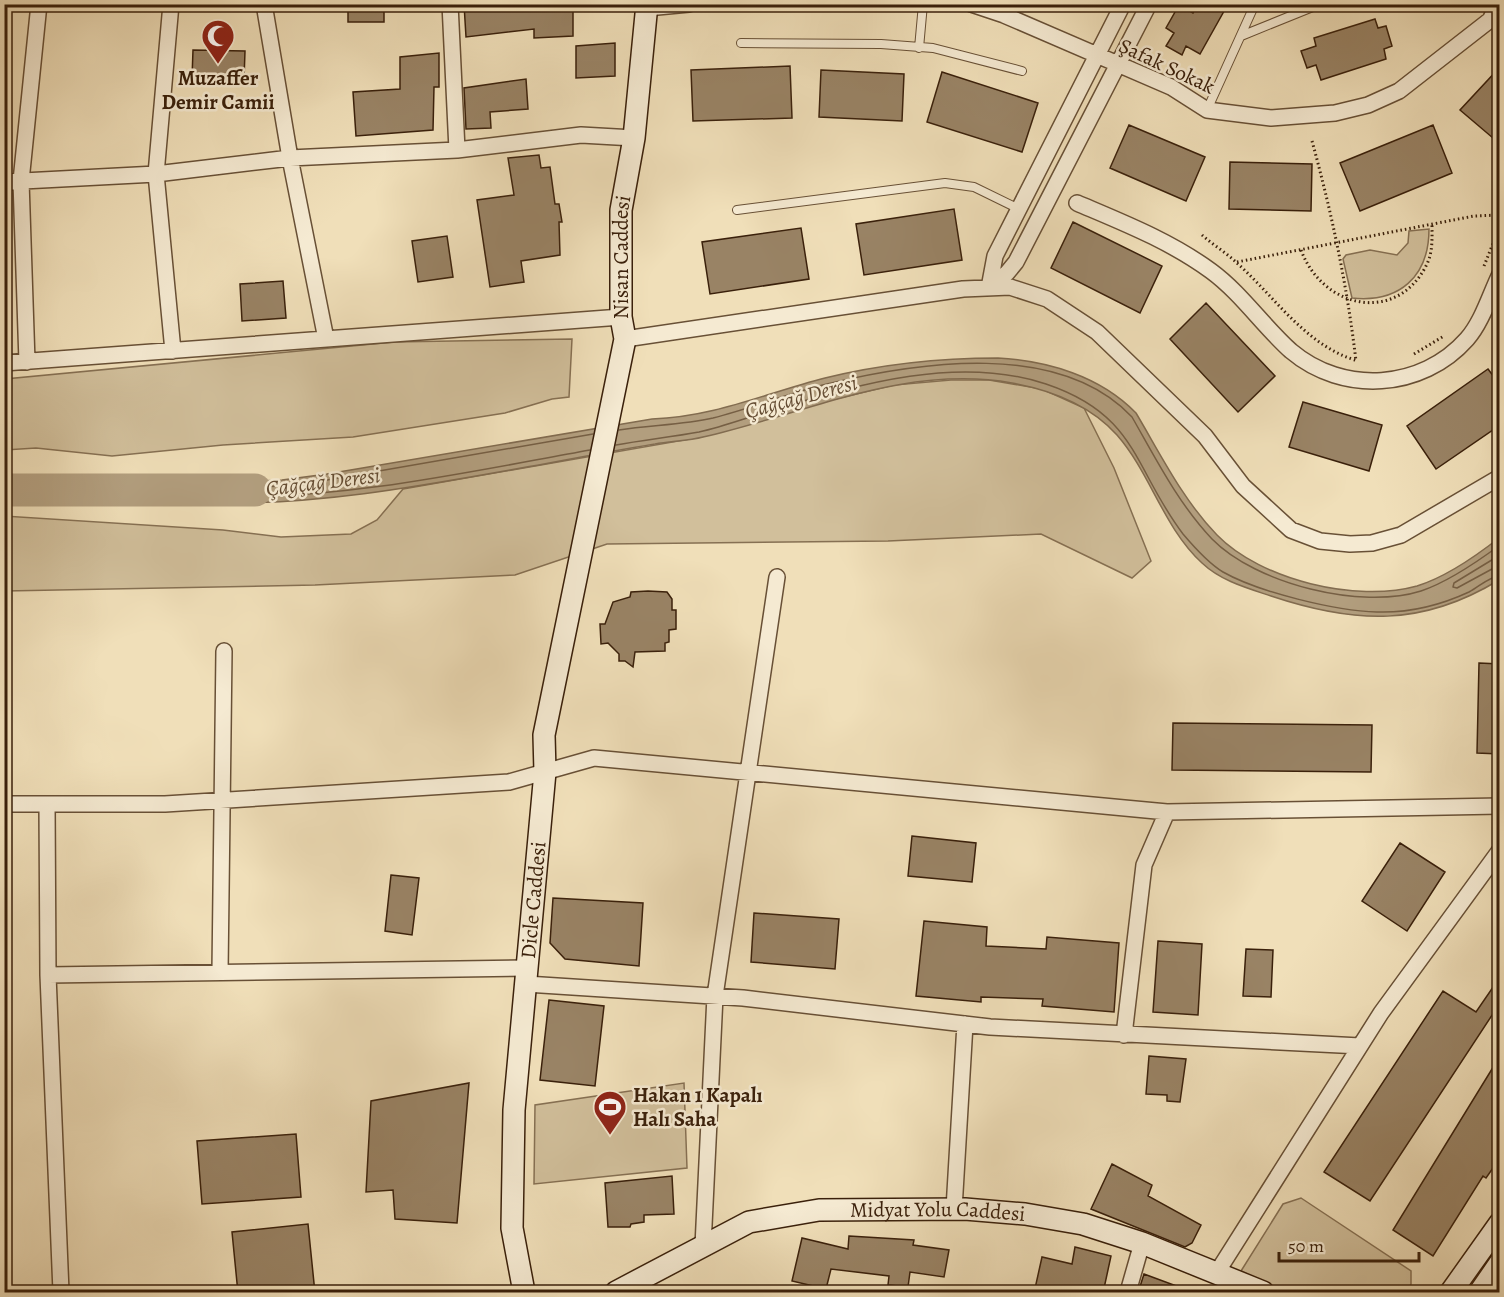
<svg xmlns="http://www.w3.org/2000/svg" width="1504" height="1297" viewBox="0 0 1504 1297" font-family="Alegreya,serif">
<rect width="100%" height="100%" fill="#f0dfb9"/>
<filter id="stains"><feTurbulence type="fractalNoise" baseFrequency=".00333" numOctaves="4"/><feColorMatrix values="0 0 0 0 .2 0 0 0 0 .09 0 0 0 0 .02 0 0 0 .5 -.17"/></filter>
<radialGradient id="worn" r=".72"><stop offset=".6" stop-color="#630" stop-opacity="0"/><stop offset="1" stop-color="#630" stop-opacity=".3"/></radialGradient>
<path fill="#d1bf9b" stroke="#867053" stroke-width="1.5" d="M1429,229C1429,277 1399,303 1352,298L1343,259L1346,255L1370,250L1397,255L1408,243L1409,231Z
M572,339L569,397L552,399L505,413L353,437L223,445L112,456L36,448L5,450V379L394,342Z
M951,380H989L1042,389L1084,408L1114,468L1151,561L1132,578L1041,534L888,541L607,544L515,575L315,585L5,591L4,516L223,530L281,537L351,534L377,520L403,489L701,437L810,405L894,385Z
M684,1083L687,1168L534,1184L535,1105Z
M1301,1198L1411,1271V1284L1407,1292H1283L1241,1271L1283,1204Z"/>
<path fill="#b29e7e" stroke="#826c50" stroke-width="1.5" d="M998,358C1048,361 1100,376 1136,413C1161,455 1183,500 1217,535C1261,580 1356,603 1417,586C1446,577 1476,556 1499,538V580C1422,627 1355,624 1271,596C1247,588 1221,581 1202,563C1163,527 1151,474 1117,435C1090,405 1051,390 1012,383C905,364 805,414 703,437C688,441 671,441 655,444C618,450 581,457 544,464C436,483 328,505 217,503L209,492L216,483L282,480L327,474L652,419C715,417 766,393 825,378C882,364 939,358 998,358Z"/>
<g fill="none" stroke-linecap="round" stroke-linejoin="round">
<path stroke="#765f44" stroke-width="1.5" d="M619,430C650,425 682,425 713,418C752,408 789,393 827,384C919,362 1059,340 1132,417C1156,459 1178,503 1212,539C1256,584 1361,610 1421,591C1448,582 1477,562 1500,545
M616,445C643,440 672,437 699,432C725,426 751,416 776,409C860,384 959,355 1046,384C1138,415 1133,468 1183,534C1194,547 1208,563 1223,572C1258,592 1336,611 1377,612C1408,613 1441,605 1469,592C1479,587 1488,577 1500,576
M590,450C468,472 346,499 222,497L217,492L220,489L282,486L327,480L593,434
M1500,555L1454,583L1453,587L1457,588L1492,569L1500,568"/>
<path stroke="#b29e7e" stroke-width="33" d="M4,490H255"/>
</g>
<path fill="#998365" stroke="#3a200b" stroke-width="1.5" d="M348,4H384V22H348Z
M464,4H513V8L573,4V36L534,38V29L466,37Z
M1198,4H1228L1200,54L1186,46L1182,55L1166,46L1174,33L1166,28L1179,5L1193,13Z
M1375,19L1378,28L1386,26L1392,46L1384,49L1386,59L1321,80L1316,65L1307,68L1301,51L1316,46L1314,38Z
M615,43V76L576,78V46Z
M193,50L245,51L244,80L192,78Z
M439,53V87H434L433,130L356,136L353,92L400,89V57Z
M790,66L792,118L693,121L691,70Z
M1500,67V144L1460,110Z
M821,70L904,74L902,121L819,117Z
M942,72L1038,103L1022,152L927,122Z
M526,79L528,109L490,112L491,128L466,129L464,88Z
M1129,125L1205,157L1186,201L1110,168Z
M1433,125L1452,173L1360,211L1340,163Z
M539,155L541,168L550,167L555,204H559L562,222H559L560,255L521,261L524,282L490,287L477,200L514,195L508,158Z
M1230,162L1312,164L1311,211L1229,209Z
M954,209L962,260L864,275L856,224Z
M1073,222L1162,266L1140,313L1051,268Z
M801,228L809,279L710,294L702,242Z
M447,236L453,277L418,282L412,241Z
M283,281L286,318L242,321L240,284Z
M1206,303L1275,376L1238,412L1170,339Z
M1488,369L1500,385V425L1436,469L1407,426Z
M1303,402L1382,425L1369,471L1289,447Z
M648,591L667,592L672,599V610H676V629L669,630V642L665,643V651L635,652L633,667L625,661H619V654L608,643L601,644L600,624H605L613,602L630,597L631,592Z
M1479,663L1500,664V754L1477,753Z
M1173,723L1372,725L1371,772L1172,770Z
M912,836L976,843L972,882L908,876Z
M1400,843L1445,872L1407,931L1362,901Z
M391,875L419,878L412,935L385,931Z
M553,898L643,903L639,966L565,959L550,943Z
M754,913L839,919L835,969L751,962Z
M924,921L987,927L986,946L1046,949L1047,937L1119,943L1114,1012L1042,1006L1043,999L981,997V1002L916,996Z
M1158,941L1202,944L1198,1015L1153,1012Z
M1246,949L1273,950L1271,997L1243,996Z
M1500,977V1003L1370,1201L1324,1172L1443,991L1476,1012Z
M549,1000L604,1006L595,1086L540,1080Z
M1149,1056L1186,1059L1180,1102L1167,1101V1095L1146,1094Z
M1500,1056V1158L1486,1178L1483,1176L1433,1256L1393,1230Z
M469,1083L457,1223L395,1219L393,1190L366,1192L371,1101Z
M296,1134L301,1197L202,1204L197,1141Z
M1112,1164L1152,1185L1148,1196L1201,1225L1192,1243L1185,1247L1091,1209Z
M672,1176L674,1214L644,1215V1222L631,1224L630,1227H608L605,1183Z
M308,1224L315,1293H238L232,1232Z
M849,1236L914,1240L913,1245L949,1250L944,1277L910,1272L908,1287L888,1285L889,1276L831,1269L826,1289L792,1281L802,1238L848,1249Z
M1075,1247L1111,1256L1103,1293H1034L1042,1257L1072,1264Z
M1144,1274L1190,1291V1293H1138Z"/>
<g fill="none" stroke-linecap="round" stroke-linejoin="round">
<g stroke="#685036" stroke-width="10">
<path id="lane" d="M1241,36L1320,4
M741,43L881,44L933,48L1022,71
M919,48L923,4
M1207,110L1255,4
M737,210L945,183L974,187L1019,209"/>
</g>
<g stroke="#685036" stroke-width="18">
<path id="street" d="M171,4L156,174L173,351
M264,4L290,158L326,339
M450,4L457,150
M971,4L1004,15L1171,87L1207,110L1271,118L1335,113L1368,105L1399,91L1490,20L1498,4
M647,8L689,4
M4,182L156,174L290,158L457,150L581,135L634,138
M1077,203C1124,223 1170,241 1211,271C1241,293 1263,326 1291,351C1343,395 1422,390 1467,339C1482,322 1490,295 1500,274
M989,288L1007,273L1016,262L1149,4
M989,288L995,256L1123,4
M625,339L963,289L1010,287L1047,299L1097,332L1205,436L1243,486L1291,530L1320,541L1350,544L1372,543L1401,535L1500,477
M27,362L21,181L39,4
M4,363L621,317
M4,804H165L509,782L594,758L1167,812L1500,806
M47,804L48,975L61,1292
M220,972L224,651
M48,975L528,968
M526,984L743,998L990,1027L1360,1046
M1124,1035L1144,865L1167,812
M954,1209L965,1024
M703,1246L715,996L777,577
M1216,1274L1381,1013L1500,850
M1128,1292L1142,1243"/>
</g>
<g stroke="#3a200b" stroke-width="24">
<g id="secondary">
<path id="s1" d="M524,1292L512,1228L514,1110L545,772L544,735L625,339L621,317V210L634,138L647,4"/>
<path id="s2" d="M616,1292L749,1222L819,1210L965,1209L1025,1214L1083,1224L1142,1243L1263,1292"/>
<path d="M1451,1292L1500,1223"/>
<path d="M1480,1292L1500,1263"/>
</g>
</g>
<path stroke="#3a200b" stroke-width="3" stroke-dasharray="1.5 3" stroke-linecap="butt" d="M1312,141C1332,214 1347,285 1356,361
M1202,235C1213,245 1227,253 1238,264C1276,298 1306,346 1358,361
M1301,250C1323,309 1396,324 1426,266C1433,253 1432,239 1432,225
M1237,262L1474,216L1500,215
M1484,266L1500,226
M1414,354L1444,336"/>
<use href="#lane" stroke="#f5ead2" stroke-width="8"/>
<use href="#street" stroke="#f5ead2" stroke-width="15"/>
<use href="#secondary" stroke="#f5ead2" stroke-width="21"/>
</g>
<defs>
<g id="mosque-pin" transform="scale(1.725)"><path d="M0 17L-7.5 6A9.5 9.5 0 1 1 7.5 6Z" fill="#8f2418" stroke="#f5ead2"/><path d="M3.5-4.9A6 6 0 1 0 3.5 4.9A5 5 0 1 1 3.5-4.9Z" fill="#fff"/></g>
<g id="stadium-pin" transform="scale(1.725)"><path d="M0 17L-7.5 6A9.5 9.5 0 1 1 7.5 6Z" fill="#8f2418" stroke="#f5ead2"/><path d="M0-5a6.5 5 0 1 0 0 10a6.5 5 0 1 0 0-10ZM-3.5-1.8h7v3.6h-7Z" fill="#fff"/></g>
</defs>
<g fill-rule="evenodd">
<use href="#mosque-pin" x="218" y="36"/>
<use href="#stadium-pin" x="610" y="1107"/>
</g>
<g text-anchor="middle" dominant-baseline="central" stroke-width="5" stroke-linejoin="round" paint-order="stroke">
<g font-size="21" fill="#3a200b" stroke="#f5ead2">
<text transform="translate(1167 66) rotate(25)">Şafak Sokak</text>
<text stroke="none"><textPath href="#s1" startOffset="1046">Nisan Caddesi</textPath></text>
<text stroke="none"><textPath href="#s1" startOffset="394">Dicle Caddesi</textPath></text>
<text stroke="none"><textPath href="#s2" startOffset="340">Midyat Yolu Caddesi</textPath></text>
</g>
<g font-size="21" font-weight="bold" fill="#3a200b" stroke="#f5ead2">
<text x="218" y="78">Muzaffer<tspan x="218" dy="24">Demir Camii</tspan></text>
<text x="633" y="1095" text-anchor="start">Hakan 1 Kapalı<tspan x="633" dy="24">Halı Saha</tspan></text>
</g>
<g font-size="22" font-style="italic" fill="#644c33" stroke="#f5ead2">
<text transform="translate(801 397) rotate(-15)">Çağçağ Deresi</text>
<text transform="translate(323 482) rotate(-7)">Çağçağ Deresi</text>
</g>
</g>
<rect width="1504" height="1297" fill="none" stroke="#f0dfb9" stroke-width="24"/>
<rect x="6" y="6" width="1492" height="1285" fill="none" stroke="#3a200b" stroke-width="3"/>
<rect x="12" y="12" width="1480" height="1273" fill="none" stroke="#3a200b" stroke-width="1.5"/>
<path d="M1279 1252v9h140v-9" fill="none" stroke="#3a200b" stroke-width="3"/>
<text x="1288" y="1252" font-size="18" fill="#3a200b" stroke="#f5ead2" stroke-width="4.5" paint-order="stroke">50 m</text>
<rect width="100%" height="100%" filter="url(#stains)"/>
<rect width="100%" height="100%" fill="url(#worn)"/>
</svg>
